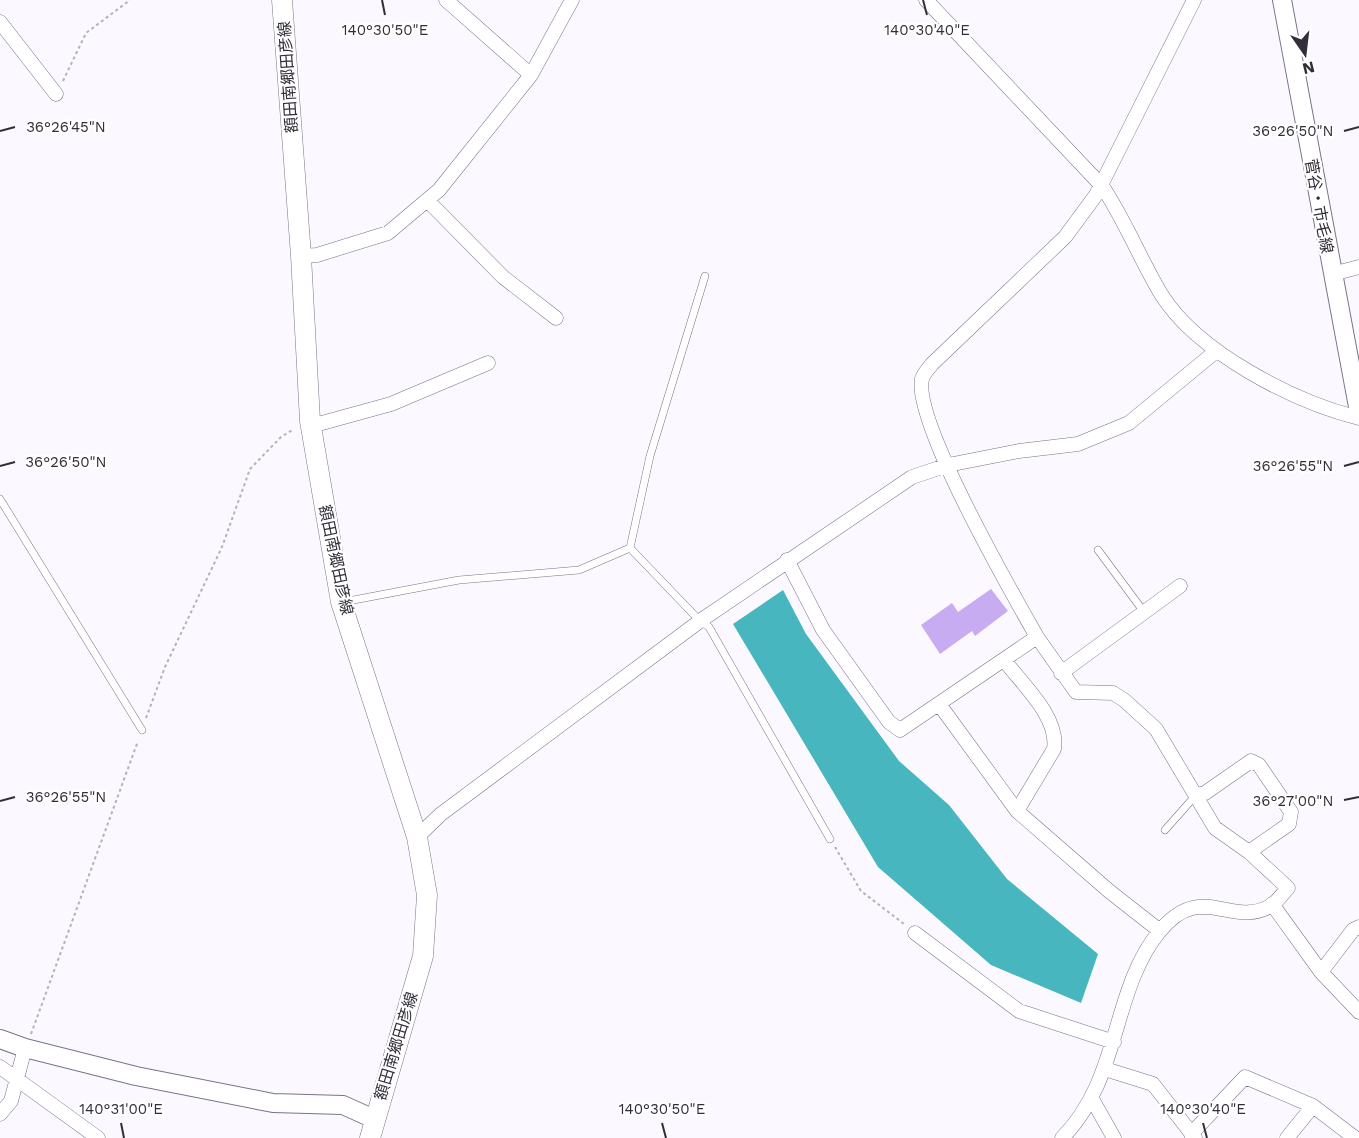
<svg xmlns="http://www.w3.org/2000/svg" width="1359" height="1138" viewBox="0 0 1359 1138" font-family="'Work Sans','Noto Sans JP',sans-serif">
<rect width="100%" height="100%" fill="#fbf9ff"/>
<path fill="#47b6be" d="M783,590L806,634L899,761L949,805L1007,879L1098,954L1081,1003L991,965L878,867L733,624Z"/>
<path fill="#c8acf1" d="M991,589L1008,611L975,636L972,631L940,654L921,625L952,603L958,612Z"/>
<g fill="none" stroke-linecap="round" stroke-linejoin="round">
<g stroke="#7b728b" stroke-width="8">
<path id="service" d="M705,276L650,456L630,548L700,621L709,627L830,839
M0,499L142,730
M1098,550L1144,612
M343,602L459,580L579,570L630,548
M1165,830L1196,795"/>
</g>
<g stroke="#7b728b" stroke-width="15">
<path id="minor" d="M446,0L531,75
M926,0L1102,186C1125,220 1140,259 1161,294C1197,352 1294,402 1359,418
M0,22L56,94
M427,200L503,277L556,318
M301,256L317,255L388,233L439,190L531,75L572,0
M1332,274L1359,267
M311,426L391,404L488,363
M787,560L823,630L889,722L900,730L1037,637L1076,692L1113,693L1124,700L1156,729L1215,828L1249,852L1288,888C1283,893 1278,901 1272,905C1232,930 1202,879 1159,932C1111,991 1121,1079 1062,1138
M1037,637C1012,593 913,421 922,379C923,374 929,368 932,364L1065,237L1096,195L1194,0
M1004,660C1023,685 1059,717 1054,749L1017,811
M1061,673L1180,586
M939,704L1017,811L1109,891L1160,931
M1196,795L1205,793L1251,761L1259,765L1291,812L1289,824L1249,852
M417,837L441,814L700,621L912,477L948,465L1019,451L1078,444L1129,423L1215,352
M1272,904L1321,972L1359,1012
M915,933L1019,1011L1114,1042
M1321,972L1353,930L1359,927
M0,1067L98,1138
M1105,1069L1153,1084L1195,1138
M1092,1099L1114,1138
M0,1114L11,1101L25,1048
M1191,1134L1245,1077L1313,1106L1355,1138
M1287,1138L1313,1106"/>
</g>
<g stroke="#7b728b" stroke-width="20">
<path id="tertiary" d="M1282,0L1359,412
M0,1039L25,1048L136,1076L273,1103L343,1105L374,1119"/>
</g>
<g stroke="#7b728b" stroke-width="21">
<path id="secondary" d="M282,0L301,256L310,421L341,602L417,837L427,895L423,956L370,1138"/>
</g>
<path stroke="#b4b1b9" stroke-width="2" stroke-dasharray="3 3" stroke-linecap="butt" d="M63,81L86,33L130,0
M146,718L165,667L222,547L250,469L281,437L294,429
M835,847L861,891L904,924
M31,1034L138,741"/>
<use href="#service" stroke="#fff" stroke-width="7"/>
<use href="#minor" stroke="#fff" stroke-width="14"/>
<use href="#tertiary" stroke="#fff" stroke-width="18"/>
<use href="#secondary" stroke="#fff" stroke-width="20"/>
</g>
<path fill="none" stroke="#322e39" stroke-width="2" d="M382,0L385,15M923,0L927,15M0,131L15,127M1344,131L1359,127M0,466L15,462M1344,466L1359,462M1344,800L1359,797M0,801L15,797M121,1123L124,1138M662,1123L666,1138M1203,1123L1207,1138"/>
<g text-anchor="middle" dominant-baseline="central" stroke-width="4.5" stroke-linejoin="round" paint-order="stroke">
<g font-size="16" fill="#322e39" stroke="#fff">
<text transform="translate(288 77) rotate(-94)">額田南郷田彦線</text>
<text transform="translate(1319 206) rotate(80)">菅谷・市毛線</text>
<text transform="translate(336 560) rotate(78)">額田南郷田彦線</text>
<text transform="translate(396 1046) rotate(-73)">額田南郷田彦線</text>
</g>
</g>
<g font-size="15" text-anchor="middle" fill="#322e39" stroke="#fff" stroke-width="4.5" stroke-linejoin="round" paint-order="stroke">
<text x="385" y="35">140°30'50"E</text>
<text x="927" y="35">140°30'40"E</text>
<text x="66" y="132">36°26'45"N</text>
<text x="1293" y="136">36°26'50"N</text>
<text x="66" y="467">36°26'50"N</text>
<text x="1293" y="471">36°26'55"N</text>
<text x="66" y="802">36°26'55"N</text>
<text x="1293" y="806">36°27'00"N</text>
<text x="121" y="1114">140°31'00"E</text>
<text x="662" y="1114">140°30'50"E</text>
<text x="1203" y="1114">140°30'40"E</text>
</g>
<g transform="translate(1305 54) rotate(166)" stroke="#ffffff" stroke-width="4.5" paint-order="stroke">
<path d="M0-4.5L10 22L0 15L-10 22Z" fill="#322e39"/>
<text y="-9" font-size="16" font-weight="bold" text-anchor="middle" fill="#322e39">N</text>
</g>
</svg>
